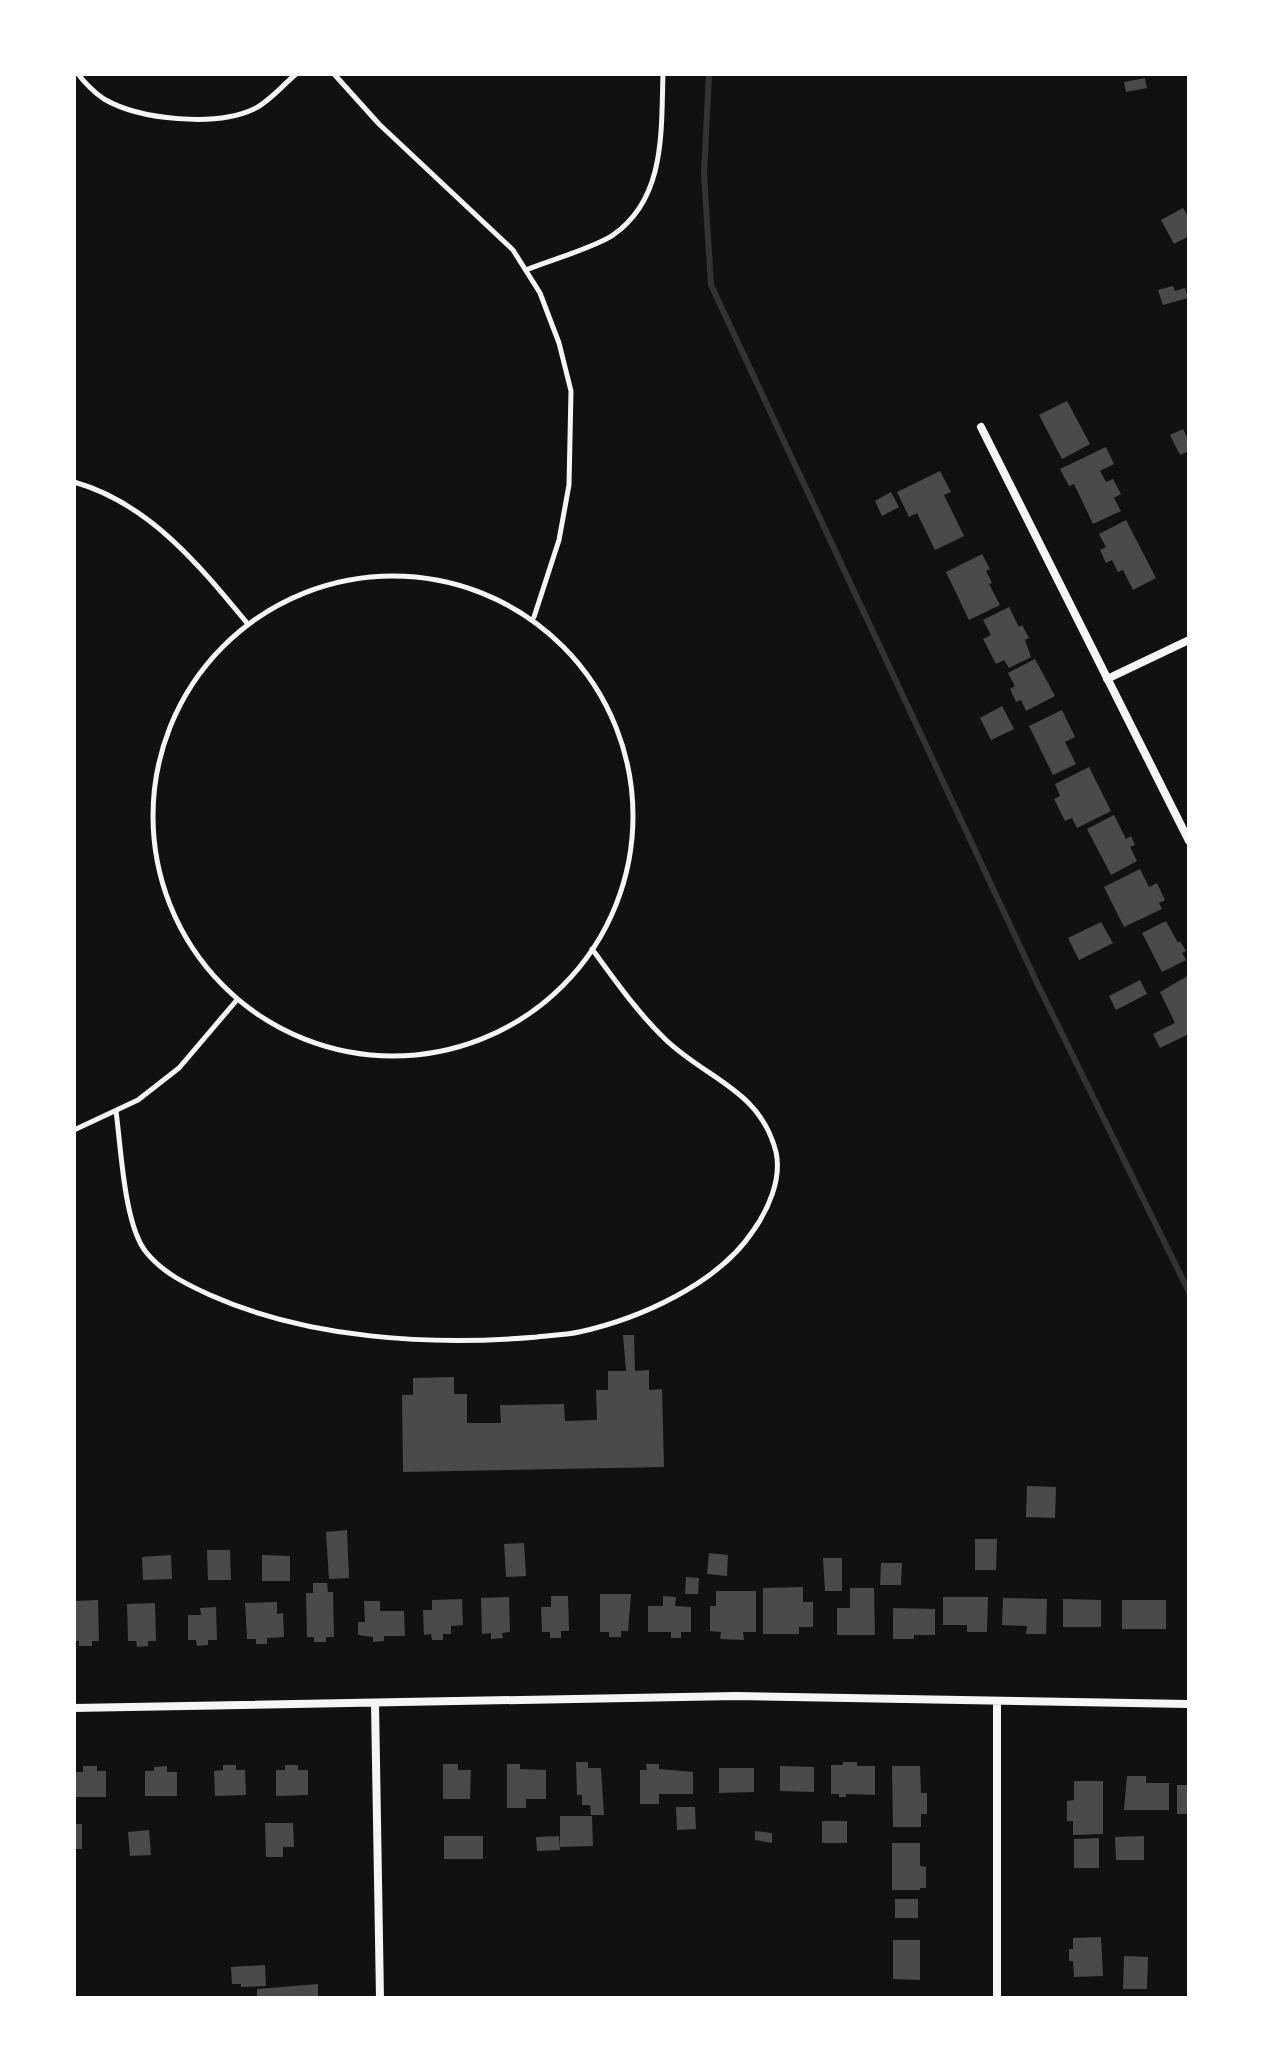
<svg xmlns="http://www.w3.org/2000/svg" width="1263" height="2072" viewBox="0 0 1263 2072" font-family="'Asap Condensed',sans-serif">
<rect width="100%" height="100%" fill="#111"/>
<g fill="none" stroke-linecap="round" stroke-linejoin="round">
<path stroke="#333" stroke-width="6" d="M709,74L704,174L711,285L1038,985L1189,1292"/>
</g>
<path fill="#4a4a4a" d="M1145,78L1147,88L1126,92L1124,82Z
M1183,208L1189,218V236L1174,244L1161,220Z
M1173,286L1175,291L1185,288L1188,298L1163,305L1158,290Z
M1067,401L1090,444L1062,459L1039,415Z
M1183,429L1189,441V451L1180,455L1170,435Z
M1106,447L1114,464L1100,471L1106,482L1113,479L1121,494L1114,498L1121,511L1093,524L1074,484L1069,486L1060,469Z
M940,471L951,492L944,495L964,536L935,550L917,513L909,517L897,492Z
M891,492L899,507L882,516L875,501Z
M1126,520L1156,578L1133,590L1123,570L1118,572L1112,560L1106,563L1100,550L1106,547L1099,534Z
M982,554L990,569L986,571L992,583L989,584L1000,605L969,620L946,572Z
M1009,607L1019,627L1022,625L1029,638L1025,640L1031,657L1009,668L1004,660L996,664L983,639L991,635L983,620Z
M1035,659L1055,696L1026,711L1021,700L1016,702L1010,689L1015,686L1008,673Z
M1002,706L1014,729L991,740L980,718Z
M1062,710L1075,737L1065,742L1076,764L1053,775L1029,726Z
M1089,767L1111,811L1077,828L1072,818L1065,821L1054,799L1060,796L1055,784Z
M1114,815L1126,839L1131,836L1135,845L1130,847L1137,861L1111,875L1087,829Z
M1140,869L1149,887L1157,883L1165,900L1159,903L1162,909L1124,927L1104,887Z
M1166,921L1178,943L1180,941L1186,951L1182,953L1186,960L1162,972L1142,933Z
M1101,922L1113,943L1079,960L1068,938Z
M1189,975V1034L1160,1048L1153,1034L1175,1023L1160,992Z
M1140,980L1147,994L1116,1010L1109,996Z
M623,1335H634L635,1371L649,1370V1390L662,1389L664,1467L403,1472L402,1395H413V1378L454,1377V1394H467V1423H501L500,1405L564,1404L565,1421L597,1420L596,1390H608V1371H626Z
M1027,1486L1056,1487L1055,1518L1026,1517Z
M347,1530L349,1578L329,1579L326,1532Z
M975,1539H997L996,1570H975Z
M524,1543L526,1576L506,1577L504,1544Z
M207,1550H230L231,1580H208Z
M709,1553L728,1555L727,1576L707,1574Z
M171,1555L172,1579L143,1580L142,1557Z
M262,1555L290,1556V1581H262Z
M823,1558H842V1591H825Z
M881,1563H902L901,1585H880Z
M686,1577L699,1578L698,1594H685Z
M313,1583H327L328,1592H333L334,1637H326V1642H314V1637H307L306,1593H313Z
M803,1587V1602H813V1627H799V1634H763V1588Z
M850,1588H874L875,1635H837V1608H850Z
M716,1591H756V1632H743L744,1640L720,1639L721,1632L710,1631V1606H716Z
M600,1594H631L628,1631H621V1637H609V1632H600Z
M551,1596H568L569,1631H561V1638H550V1632H542L541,1607H551Z
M663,1596L676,1597L675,1606L691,1607V1632H681V1638H671V1632H648V1606H663Z
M509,1597L510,1632L502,1633L503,1638L491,1639V1633L482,1634L481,1598Z
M943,1597H988L987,1632H967V1625H943Z
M1003,1598L1047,1599L1046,1634H1026L1027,1626L1002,1625Z
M462,1599L463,1625L451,1626V1634H443V1640H432L431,1634L424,1635L423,1610H432V1600Z
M1063,1599L1101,1600V1627H1063Z
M98,1600L99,1641H92V1646H79V1641H74V1601Z
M1122,1600H1166V1629H1122Z
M364,1601H380V1611H404L405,1636H384V1641L373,1642V1637L358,1635V1622H365Z
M277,1602V1614L283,1613L284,1637L267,1638V1644H256V1639H247L245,1603Z
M155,1603L156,1641H148V1646L137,1647L136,1641H128L127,1604Z
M216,1607L217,1640H208V1645L197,1646L196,1640H188V1615H201L200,1608Z
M893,1608L935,1609V1635H914V1639H893Z
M576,1762H588V1768H601L604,1815H591L590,1805H582V1795H577Z
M843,1762H857V1766H875V1795L846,1794V1797H839V1794H831V1765H843Z
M443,1764H458V1770H471L470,1799H443Z
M507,1764H520V1769L546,1770V1799H526V1808H507Z
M646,1764H659V1769L693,1772V1794H659V1804H640V1770H647Z
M223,1765H236V1770H245L246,1795L215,1796L214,1771L223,1770Z
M285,1765H298V1770H308V1795L276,1796V1770H285Z
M83,1766H97V1771H106V1797H75V1772H83Z
M167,1766V1772H177V1796H145V1771H154V1767Z
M780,1766L814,1767V1792L780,1791Z
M892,1766H920L921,1793H927V1814H921V1827H893Z
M719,1768H754V1792L719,1793Z
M1127,1776H1146V1783H1169V1810H1124Z
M1074,1781H1103V1834L1073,1835V1821H1067V1801L1074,1800Z
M1177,1785H1189V1814H1177Z
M676,1807H695L696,1829L677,1830Z
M560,1816H592L593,1846L560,1847Z
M822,1821H847V1843H822Z
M265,1823H293L294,1847H283V1857H266Z
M74,1824H82V1849H74Z
M149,1830L151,1855L130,1856L128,1832Z
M755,1831L772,1833V1843L755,1840Z
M444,1836H483V1859H444Z
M559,1836L560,1850L537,1851L536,1837Z
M1144,1836V1860H1116L1115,1837Z
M1099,1838V1868H1074V1839Z
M892,1843H920V1866L926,1867V1888H920V1890H892Z
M895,1899H918V1918H895Z
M1101,1937L1103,1976L1074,1977L1073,1961H1069V1949H1073V1938Z
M893,1940H920V1980L893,1979Z
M1124,1956L1148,1957L1147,1989H1123Z
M265,1965L266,1986L241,1987V1984H232L231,1967Z
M318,1984V1997L257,1998V1989Z"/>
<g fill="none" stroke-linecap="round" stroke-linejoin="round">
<path stroke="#f5f5f5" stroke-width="5" d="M78,74C85,83 95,93 104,99C140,120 216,127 254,109C269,102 283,85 296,74
M334,74L379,124L513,250L540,293L559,343L571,391L569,485L559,540L534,617
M526,270C548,261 596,247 613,235C666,198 661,131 663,74
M74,482C149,503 200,566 247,623
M153 816a240 240 0 1 1 480 0a240 240 0 1 1-480 0Z
M116,1111C121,1147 124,1225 146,1252C163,1273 186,1284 210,1295C309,1339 430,1346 537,1337C551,1335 566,1335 579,1332C639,1319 718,1284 753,1231C768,1210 782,1179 776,1152C760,1089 706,1079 665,1039C637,1012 615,980 592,949
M74,1130L138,1100L179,1068L236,1001"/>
<path stroke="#f5f5f5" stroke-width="8" d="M981,427L1189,841
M1107,679L1189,640
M997,1701V1998
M375,1703L380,1998
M74,1708L736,1696L1189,1704"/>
</g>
<rect width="1263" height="2072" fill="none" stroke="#ffffff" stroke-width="152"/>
</svg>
